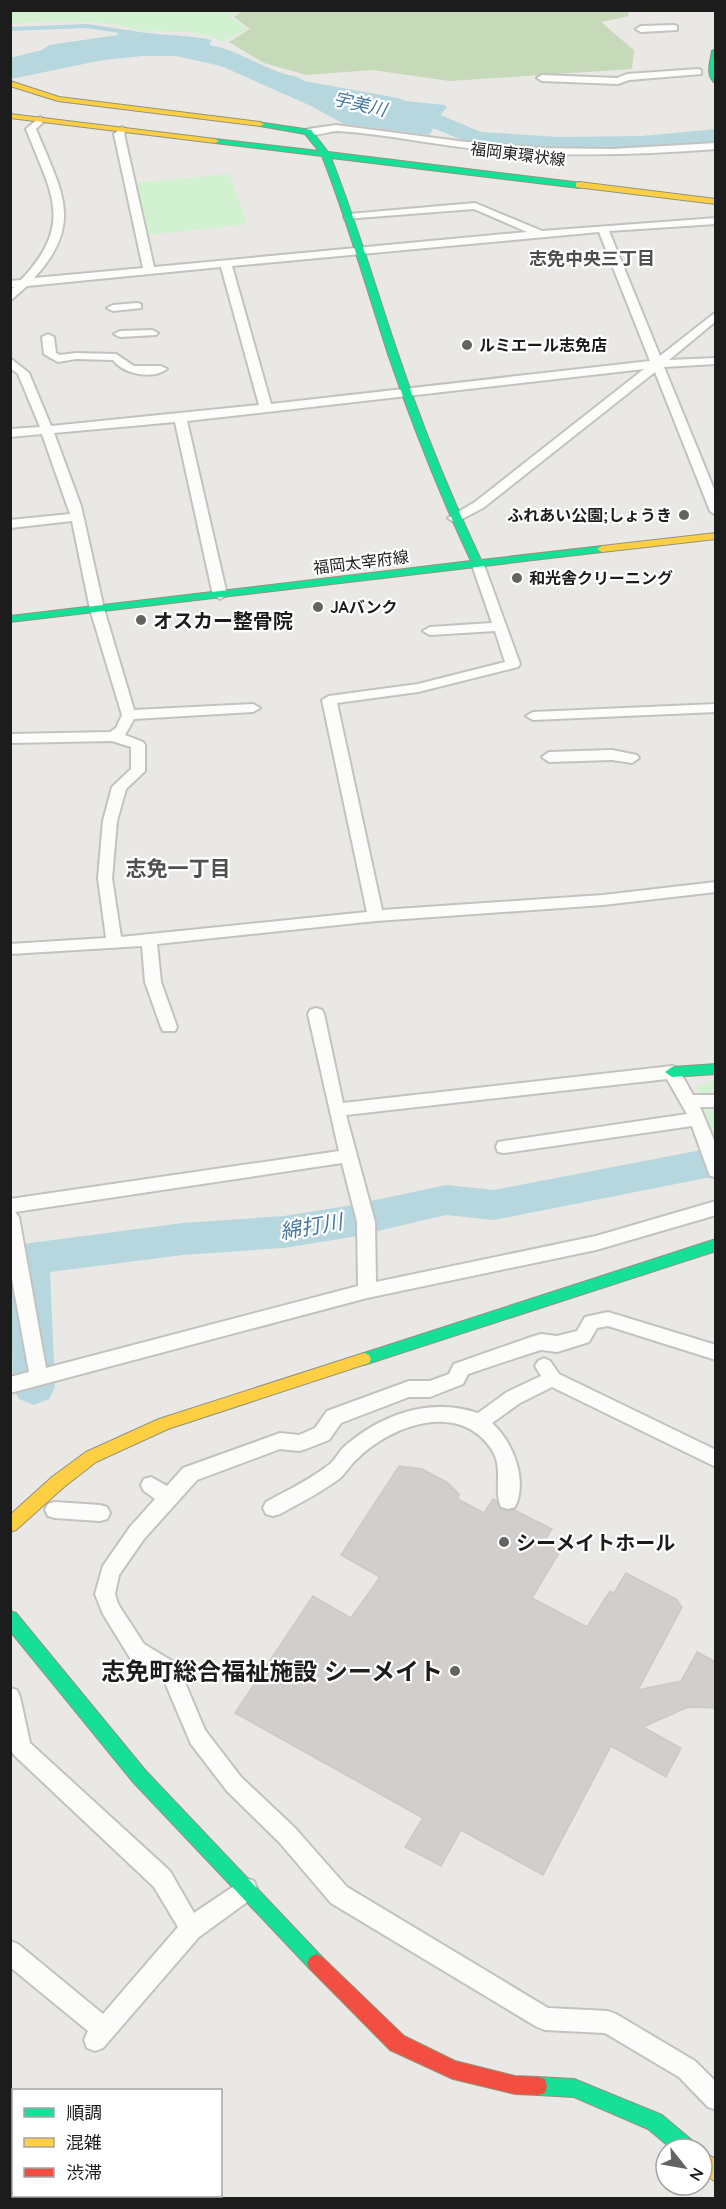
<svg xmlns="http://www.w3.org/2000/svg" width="726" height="2209" viewBox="0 0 726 2209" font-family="Quicksand,'Noto Sans JP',sans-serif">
<rect width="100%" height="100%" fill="#eae8e4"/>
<path fill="#c6d9b9" d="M627,10L629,16L601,22L634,50L632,69L450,81L372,70L307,75L264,63L229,42L250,29L234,17L242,11Z"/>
<path fill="#d1f1d0" d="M10,11H237L230,17L247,29L222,42C201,28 169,33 145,31C134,30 124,25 113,24C79,20 44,20 11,24Z
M229,174L247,224L147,235L134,183Z
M715,1080V1144L697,1087Z"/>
<path fill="#b7d7de" d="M129,30C156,36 184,34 212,40L209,45C235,49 257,65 282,73C290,76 297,75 304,81L398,98L405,101L445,105L447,108C438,115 437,125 429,135L344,124L311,106L221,66L176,56H143L103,60L11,79L10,58L42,50L49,45L118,35V32Z"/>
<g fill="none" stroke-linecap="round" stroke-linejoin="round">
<path stroke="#b7d7de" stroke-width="4" d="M10,29L87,26L132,33"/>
<path fill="#b7d7de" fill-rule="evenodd" d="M389,104L443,116L481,132L559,137L642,136L716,129V143L642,150L559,151L477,146L428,126L381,116L378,111L381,106Z
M716,1144V1176L494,1220L446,1215L352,1237L284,1248L183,1255L50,1272L55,1387L49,1399L34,1405L19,1399L13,1387L10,1258L16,1248L30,1243L183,1223L284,1216L352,1205L446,1185L494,1190L696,1151Z"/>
</g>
<path fill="#d1cecb" stroke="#cdcac6" stroke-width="1.5" d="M399,1466L422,1469L447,1482L459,1494L458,1499L484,1513L493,1499L497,1501L500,1509L514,1510L552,1529L543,1543L560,1551L532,1598L587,1627L610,1591L614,1593L626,1573L676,1599L682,1607L638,1690L681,1681L697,1652L716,1662V1708L688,1707L643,1727L681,1748L666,1777L611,1746L543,1875L461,1830L441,1866L405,1847L423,1818L235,1713L313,1596L351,1618L380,1577L341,1555Z"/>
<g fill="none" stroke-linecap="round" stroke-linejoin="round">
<g stroke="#c3c2c0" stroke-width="4">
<path id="street" d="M674,25L677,26V30L641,32L636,29L641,26Z
M698,69L701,70V74L629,80L618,84L542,81L537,78L542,75L617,78L627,74Z
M40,117L45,120L36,129C61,191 85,223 34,278L143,268L114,134L122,127L127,130L124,134L154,267L527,232L474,209L345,219L344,217L349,214L475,203L542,231L716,218V224L609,231L660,356L716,312V321L669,360L716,358V364L664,367L716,494V515L710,511L655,372L483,508L458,521L454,522L448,518L475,502L644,369L187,421L227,595L220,599L213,595L175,422L54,433L81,506L104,609L134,710L253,704L260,708L253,712L134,719L125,735L143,742L145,745V771L126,789L117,821L112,878L121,937L367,912L322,700L329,696L418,684L505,662L495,631L430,635L423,631L430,627L492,623L472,565L478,561L484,565L520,664L518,667L418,692L337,703L382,910L603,895L716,882V892L603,905L376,921L157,944L161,982L177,1027L175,1031H163L161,1027L145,982L142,946L10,954V944L106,938L98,878L103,821L112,787L131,769V747L112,741L10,743V734L110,732L116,728L122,715L90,609L72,521L10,528V520L70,514L42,434L10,437V429L40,427L18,374L10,368V358L29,373L51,426L259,405L221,267L27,286L10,301V291L14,287H10V281L21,280C75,223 51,193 26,129ZM599,232L650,361L271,404L232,266Z
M336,125L466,142L535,148L612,149L716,143V149C640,155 564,157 488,150C438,146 388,134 338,131C327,131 312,139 303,132L308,129Z
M137,303L141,304V308L113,311L107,308L113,305Z
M152,330L158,333L156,335L120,337L114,334L120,331Z
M48,334L54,337L56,353L60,355L76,353L116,354L134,366H161L167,369C153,380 123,374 113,360L76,359L58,362L44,354L42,337Z
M716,704V712L533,720L526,716L533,712Z
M612,750L637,755L639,758L632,763L612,760L549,762L542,757L549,752Z
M316,1008L322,1010L324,1014L343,1103L672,1066L678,1068L693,1095H716V1107H700L716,1145V1177L710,1176L708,1171L692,1126L504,1153L498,1152L496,1147L498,1142L504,1141L687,1114L667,1079L346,1115L375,1222L376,1282L596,1236L716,1201V1215L596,1250L367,1298L10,1393V1377L29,1372L10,1268V1199L339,1151L308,1014L310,1010ZM342,1163L357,1222L358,1286L46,1368L19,1217L15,1212Z
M608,1312L716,1345V1360L608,1326L597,1328L589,1342L557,1352L541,1350L531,1353L468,1374L463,1384L430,1397H409L341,1423L329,1440L306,1449L299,1451L280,1449L197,1480L144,1539L119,1575L115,1594L118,1604L144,1644L177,1664L205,1730L241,1777L295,1828L347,1887L548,2008L608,2011L616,2014L695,2061L716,2082V2110L708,2107L679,2077L605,2033L545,2030L537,2027L331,1903L279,1842L227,1791L191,1744L163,1678L130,1658L103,1614L95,1594L103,1566L130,1527L155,1499L144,1491L141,1485L144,1479L151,1477L167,1486L183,1468L280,1433L299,1435L315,1428L327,1411L409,1381H430L449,1374L454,1364L531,1337L541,1334L557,1336L577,1331L585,1317Z
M544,1358L550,1361L559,1374L716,1450V1467L552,1387L520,1403L492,1423C513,1442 528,1480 515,1507L508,1509L501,1507C493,1490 504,1469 492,1450C460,1400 391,1425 357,1459C350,1465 346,1473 339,1479C320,1493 300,1503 280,1514L273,1516L266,1514L263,1508L266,1502C288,1490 311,1479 330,1464C336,1459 339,1451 345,1446C382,1414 430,1397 478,1413L507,1392L541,1376L535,1366L538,1361Z
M55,1502L100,1505L107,1507L110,1513L107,1519L100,1521L55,1518L48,1516L45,1510L48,1504Z
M10,1688L17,1690L20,1697L30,1743L170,1871L194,1913L246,1878L254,1881L257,1889L254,1897L199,1937L103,2048L95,2051L87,2048L84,2040L88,2031L10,1967V1941L18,1944L103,2014L178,1927L154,1887L14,1755L10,1748Z"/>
</g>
<g stroke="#93937d" stroke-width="2">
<path id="fast" d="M716,49V84C705,76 710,63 712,51Z
M257,122L311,130L328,152L582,183V187L579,188L331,158C357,223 376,290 399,357C422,426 450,494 481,560L602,546L607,549L602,552L10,622V616L471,561C440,495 413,427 389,357C367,290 348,222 322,156L215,143L211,141L215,139L319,151L305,134L260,126L256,124Z
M716,1064V1074L672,1077L665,1072L672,1067Z
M716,1239V1251L364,1365L359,1363L357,1359L359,1355L364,1353Z
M10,1611L16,1613L145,1770L322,1957L325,1963L322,1969L316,1972L310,1969L133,1782L10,1631Z
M538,2077L574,2079L662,2115L694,2142L697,2149H672L648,2129L574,2097L538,2095L531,2093L529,2086L531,2079Z"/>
</g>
<g stroke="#93937d" stroke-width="2">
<path id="slow" d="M10,81L59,97L260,122L264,124L260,126L58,101L10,86Z
M10,114L215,139L219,141L215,143L10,118Z
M579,182L716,199V204L576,187V183Z
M716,533V539L602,552L597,549L602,546Z
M364,1353L369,1355L371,1359L369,1363L168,1429L96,1462L64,1487L16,1530L10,1532V1515L52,1477L86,1452L159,1419Z
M702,2151L716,2159V2182L702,2173Z"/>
</g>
<g stroke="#93937d" stroke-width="2">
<path id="jam" d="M316,1954L322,1957L404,2036L455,2061L515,2076L538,2077L545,2079L547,2086L545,2093L538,2095L515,2094L453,2079L390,2050L310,1969L307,1963L310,1957Z"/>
</g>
<use href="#street" fill="#fcfcfb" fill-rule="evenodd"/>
<use href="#fast" fill="#16e098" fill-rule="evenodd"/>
<use href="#slow" fill="#ffcf43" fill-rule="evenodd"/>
<use href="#jam" fill="#f24e42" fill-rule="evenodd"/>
</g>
<g fill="#646362" stroke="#fff" stroke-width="2">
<circle cx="467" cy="345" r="6"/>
<circle cx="684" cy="515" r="6"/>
<circle cx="517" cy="578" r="6"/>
<circle cx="318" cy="607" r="6"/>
<circle cx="141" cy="620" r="6"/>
<circle cx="504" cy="1542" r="6"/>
<circle cx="455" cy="1671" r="6"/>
</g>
<g text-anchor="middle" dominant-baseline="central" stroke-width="4.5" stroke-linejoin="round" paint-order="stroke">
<g font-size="16" fill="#1c1c1c" stroke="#fff">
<text transform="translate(518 154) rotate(7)">福岡東環状線</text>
<text transform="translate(361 562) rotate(-7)">福岡太宰府線</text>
</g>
<g font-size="16" font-weight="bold" fill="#1c1c1c" stroke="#fff" text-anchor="start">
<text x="479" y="345">ルミエール志免店</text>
<text x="672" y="515" text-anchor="end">ふれあい公園;しょうき</text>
<text x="529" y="578">和光舎クリーニング</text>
<text x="330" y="607">JAバンク</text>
</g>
<g font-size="18" font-style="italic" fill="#4678a3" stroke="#fff">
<text transform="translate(360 104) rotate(13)">宇美川</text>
</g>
<g font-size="18" font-weight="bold" fill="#4f4f4f" stroke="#fff">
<text x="592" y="258">志免中央三丁目</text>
</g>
<g font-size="20" font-weight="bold" fill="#1c1c1c" stroke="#fff" text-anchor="start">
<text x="153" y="620">オスカー整骨院</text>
<text x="516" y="1542">シーメイトホール</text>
</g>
<g font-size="21" font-weight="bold" fill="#4f4f4f" stroke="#fff">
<text x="178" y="868">志免一丁目</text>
</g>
<g font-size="21" font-style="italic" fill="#4678a3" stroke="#fff">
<text transform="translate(311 1226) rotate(-10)">綿打川</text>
</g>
<g font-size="24" font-weight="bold" fill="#1c1c1c" stroke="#fff" text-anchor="end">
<text x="443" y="1671">志免町総合福祉施設 シーメイト</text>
</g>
</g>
<rect width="726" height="2209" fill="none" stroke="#1c1c1c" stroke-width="24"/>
<rect x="12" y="2089" width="210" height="108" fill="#ffffff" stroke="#a4a4a4" stroke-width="1.5"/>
<rect x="24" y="2108" width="30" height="9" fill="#16e098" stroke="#a4a4a4" stroke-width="1.5"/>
<text x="66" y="2119" font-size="18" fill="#1c1c1c">順調</text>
<rect x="24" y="2138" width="30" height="9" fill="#ffcf43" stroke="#a4a4a4" stroke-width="1.5"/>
<text x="66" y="2149" font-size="18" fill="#1c1c1c">混雑</text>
<rect x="24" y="2168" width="30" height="9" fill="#f24e42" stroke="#a4a4a4" stroke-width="1.5"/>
<text x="66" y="2179" font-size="18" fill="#1c1c1c">渋滞</text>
<g transform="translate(684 2167) rotate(121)"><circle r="28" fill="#ffffff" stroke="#a4a4a4" stroke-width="1.5"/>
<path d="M0-4.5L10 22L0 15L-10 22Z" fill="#646362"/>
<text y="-9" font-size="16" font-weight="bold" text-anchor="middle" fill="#1c1c1c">N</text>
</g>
</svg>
